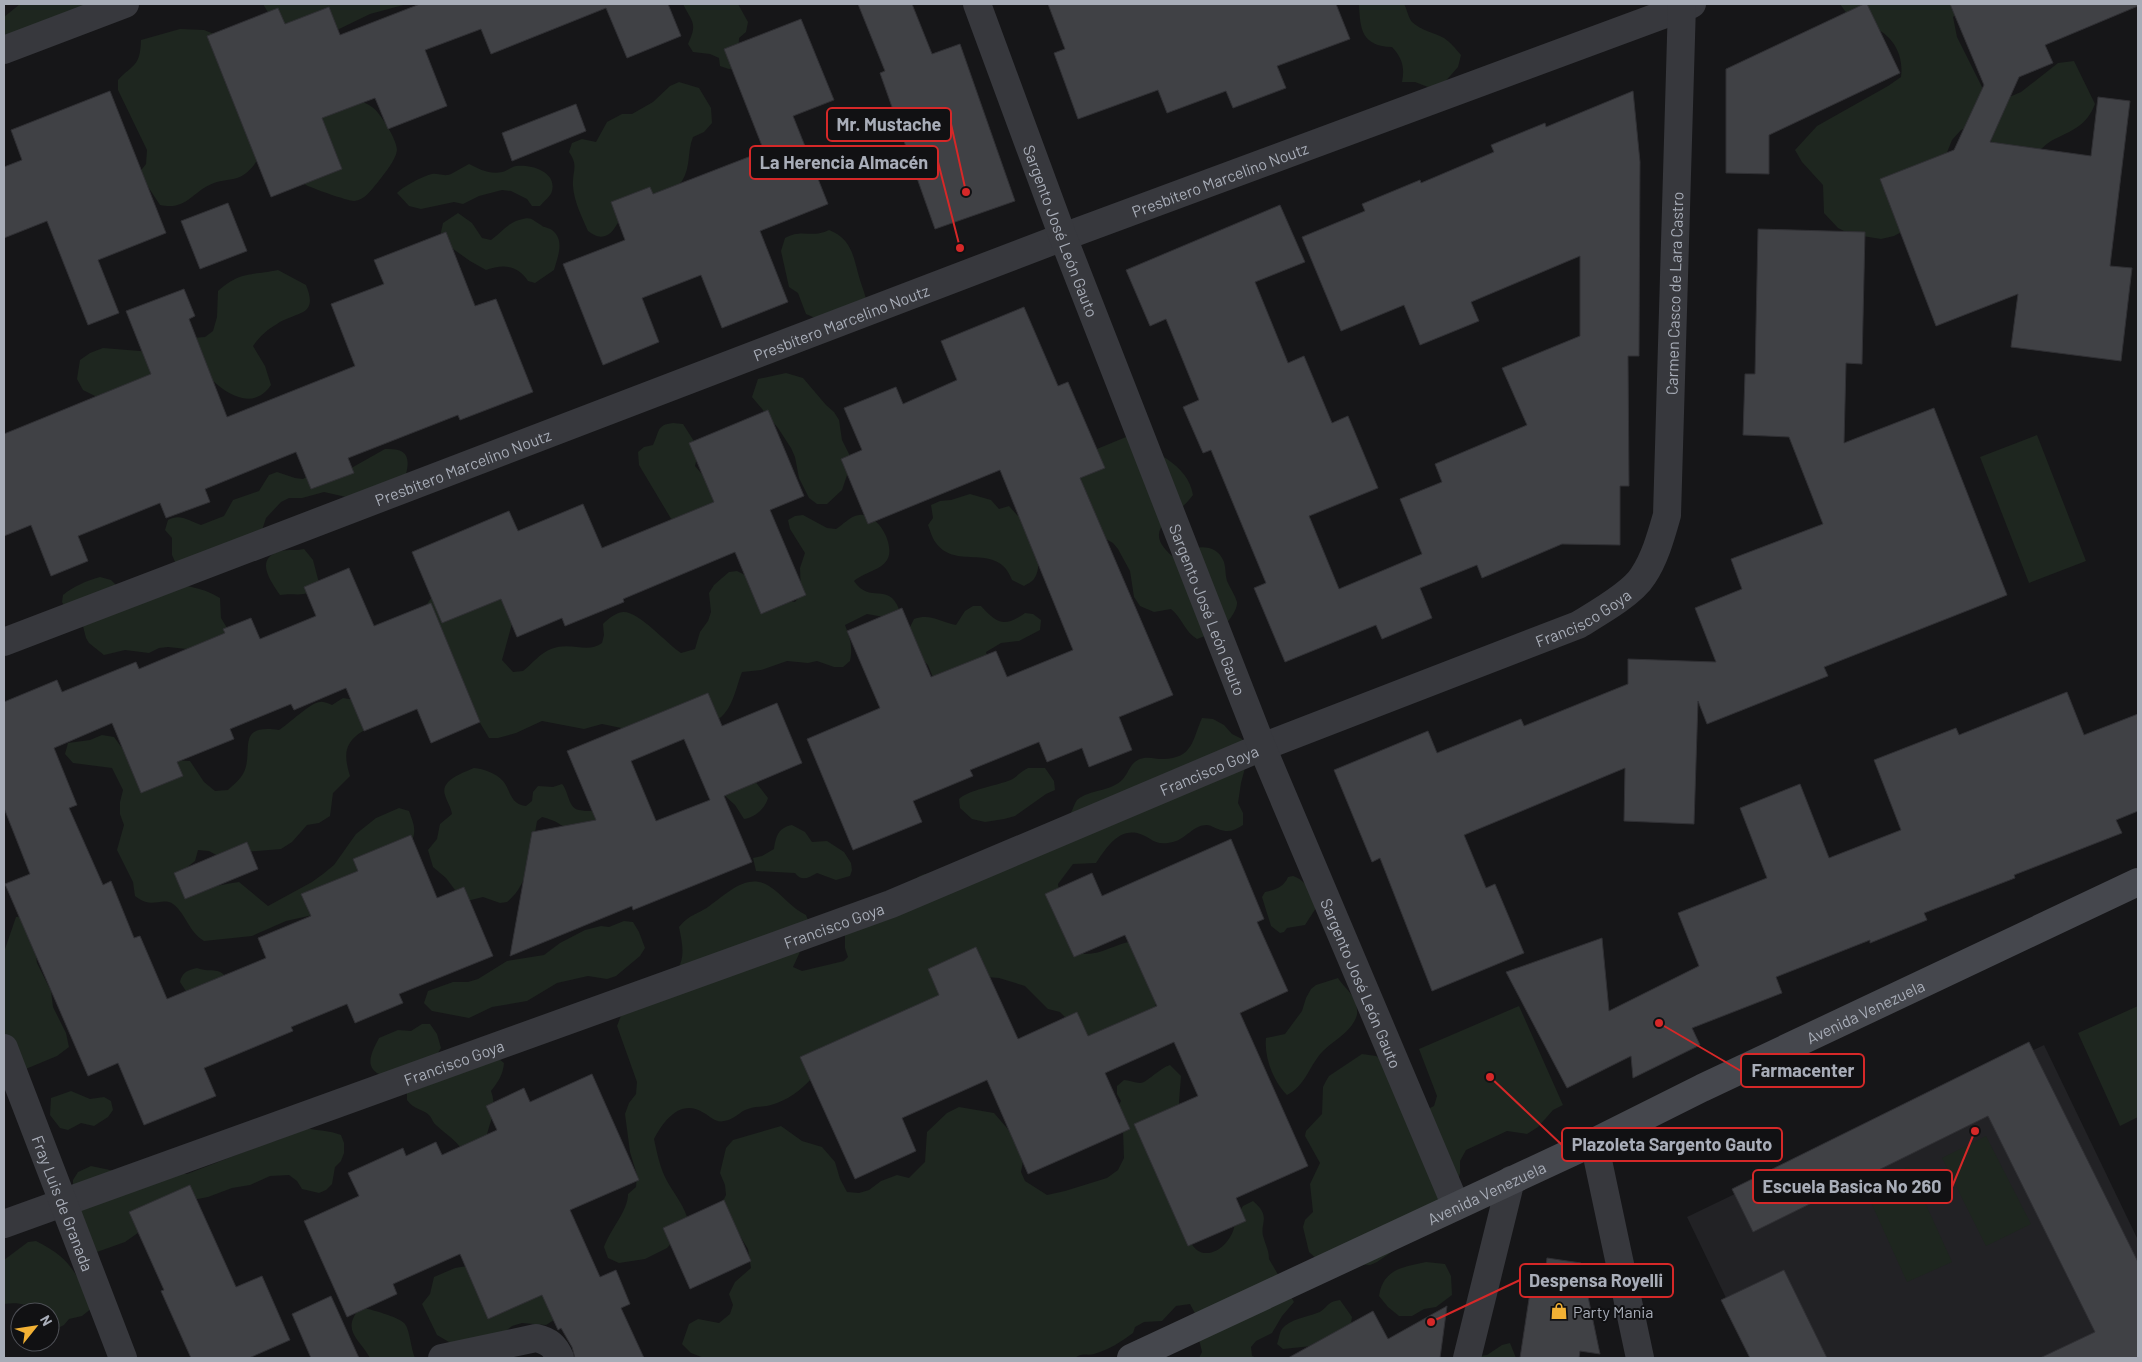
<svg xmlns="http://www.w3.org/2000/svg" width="2142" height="1362" viewBox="0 0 2142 1362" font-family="Barlow,sans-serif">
<rect width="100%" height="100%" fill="#161618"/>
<path fill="#222225" d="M2044,1045L2138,1240V1337L2094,1358H1755L1687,1217Z"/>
<path fill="#1e261f" d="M20,4H128L4,54V17Z
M263,4H407L370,14L337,30L285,26L269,14Z
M683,4H738L748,22L746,32L739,38L738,68L729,69L720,66L719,58L710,54L693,52L688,44C698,23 692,22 683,4Z
M1359,4H1404C1407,9 1408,17 1412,22C1422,31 1433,32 1444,38C1450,42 1456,49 1461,55L1458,67L1443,84L1428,87L1415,82H1402C1405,67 1402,58 1392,47C1362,46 1360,30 1359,4Z
M1840,4H1966L1953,17L1957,37L1983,89L2007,98L2021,92L2058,63L2074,61L2095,104C2086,127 2072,130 2051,141C2045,145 2039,151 2032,156L1993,147L1987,127L1974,125L1961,130L1952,140L1944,160L1907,229L1894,236L1881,239L1850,234L1838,228L1824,213L1823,185L1802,162L1795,150L1817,126L1888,86L1901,77C1904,54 1893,36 1872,26C1865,22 1857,20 1850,16C1846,13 1843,8 1840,4Z
M180,29L204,30L214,34L262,150C258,161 249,174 237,178C230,180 222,180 214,183C192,191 187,211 160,205L139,173L146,164L147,150L118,90V80C134,63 140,67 141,40Z
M679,82L699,88L711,108L712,123L704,132L693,137C687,152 691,167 682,181C676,191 636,209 623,217C616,222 615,233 605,236C598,238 594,235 588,231C582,217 574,202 573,186C572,171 579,166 569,152L572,143L582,139L596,142L607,122L622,114H632L653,102L670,86Z
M351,98C358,100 367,103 372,107C380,112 397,140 397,150C396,160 384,174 378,182C371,190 365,200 354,201C348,201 311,188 304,184L308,114Z
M469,164C479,169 490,175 502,172C507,171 511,167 516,166C530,164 557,171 552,191C551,196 543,202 540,206H532L527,199L511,191L502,190L479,196L463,204L454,202L421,209L409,206L397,193C404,186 423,176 432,174C439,173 444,177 451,174C457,171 463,167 469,164Z
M458,213L472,223L482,238L491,240C501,233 506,224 519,220C533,216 531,220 541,225C544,228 548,227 552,230C565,240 558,256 554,270L535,283L528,281C518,265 503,264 486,270L470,261L442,241L441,232L443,223Z
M829,230C850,238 853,254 858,273C860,282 864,290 866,299L815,318L806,314L798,293L789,287L781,251L785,238C803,228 811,239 829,230Z
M278,270L306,285C319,317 297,311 277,324C268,329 259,337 253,346L265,366L271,385C254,410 229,396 212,380L107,402L83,390L77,379L80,360L90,353L103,348L152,352L193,338L205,337L213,331L217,317L218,291C242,270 251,276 278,270Z
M786,373L803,378L826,405L834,412L839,420L842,440L852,460L842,490L827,504H817L809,498L799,478L795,457L791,448L778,428L752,397L758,379Z
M673,423L683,424L699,449L695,466L725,501L673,522L639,465L638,452L644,447L653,445C660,431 656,425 673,423Z
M2037,435L2086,561L2029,583L1980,457Z
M1126,437C1152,451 1188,463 1193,495C1177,518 1139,527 1172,556C1189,548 1215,539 1224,562C1226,568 1225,575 1227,581C1230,588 1235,595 1237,602C1238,611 1225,626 1219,630C1212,634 1204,636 1197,639C1185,632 1182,618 1171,609L1154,612L1140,606L1134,597L1130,571L1118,549L1113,543L1099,535L1079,483L1083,464L1092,451Z
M385,449C405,448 411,455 406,474L346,497L324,492L302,498H289L281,502L266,518L261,533L176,564L172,555V538L165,530L168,520C180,513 189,521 201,525L224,516L233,500L259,491L269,475L277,472L295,478L303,479L318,470L346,471Z
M970,494L991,500L999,509L1009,506L1017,515L1028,520C1032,536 1045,564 1034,579C1032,582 1027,584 1024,586L1012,580C998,541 956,571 936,543C932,538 930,530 928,525L933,518L931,505L940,501L951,500Z
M803,515L827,528L836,529C843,525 850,516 859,515C878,512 896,546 887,560C881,570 863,573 854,581C870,605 888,581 899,609L884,617L867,614L845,625C850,638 853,647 850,661L843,667H834L817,661L808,663L787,661L761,670L742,672C735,690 733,710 716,721L680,713L674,707L631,730L602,724L584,729L542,721L516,733L498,738H489L473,711L426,614L427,604L432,597L494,586L513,620L502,660L513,672L523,671C533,663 539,654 551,649C571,641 587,654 602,643L604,635L603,624C608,619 615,613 623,612C639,611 667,644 681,653L695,649L700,632L708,621L711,612L709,593L714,585L729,572L737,571L745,575L776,598L795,602L801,594L800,568L805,553L790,529L788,520L795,516Z
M304,549L313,560L319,583C307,600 297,592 280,595C271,582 253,558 281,551C288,549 296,551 304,549Z
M100,577L111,580L116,585C150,585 189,579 220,598L221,618L233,638L196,655L187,649L168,647L159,648L149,653L125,650L104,655L89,643L86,638L83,626L66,609L62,602L63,595C74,586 86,581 100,577Z
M973,606H981C998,625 1005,627 1025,613L1033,614L1041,620L1040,630L1019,641L1001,643L986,652L988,660L936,685L928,665L922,659L909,629L914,619C931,613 940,622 956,625L965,611Z
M343,698L355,700L367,720L363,731C343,743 344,756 350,776L333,793L330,816L319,823L307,825L292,842L281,849L244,852L220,857L209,851L198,850L195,861L185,869C210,894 207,886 239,882L268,906L312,882L323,874L334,865L356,834L376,818L399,808L409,811C415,827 417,832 409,847L313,915L286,921L252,936L204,941C188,931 187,915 173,904C165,898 155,905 146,902C142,901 138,898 135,896L133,882L117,850L124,825L120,814V802L123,790L112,768L73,763L65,754L68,743L90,740L102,735L114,737L122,748C145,749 166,761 190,761L204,782L215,791L228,790C233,785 241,779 244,772C254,750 235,724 279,730C289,724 311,702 320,702C324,701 329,704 332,705Z
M1202,718L1213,719L1224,725L1232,734L1242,739L1249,753L1241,783L1238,803L1243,813V825C1234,831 1228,833 1218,829C1214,828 1211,825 1207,825C1193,825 1186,839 1173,842C1153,847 1151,836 1137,833C1117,829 1105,850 1096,863L1073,864L1058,884C1060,906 1070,936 1084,954C1100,955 1116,944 1132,941L1160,982L1154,1014L1106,1034L1085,1037L1060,1012L1048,1009L1025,986L999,978L987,977L812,1078C800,1091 788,1100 771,1105C764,1107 755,1106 748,1109C740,1111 734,1120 724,1121C716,1123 711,1117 704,1113C681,1098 664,1120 654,1139C657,1153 660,1168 667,1181C675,1195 685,1207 689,1223L667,1248L645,1259L619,1263L608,1258L604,1247C611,1228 628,1211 628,1194L636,1187L637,1175L630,1152L625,1114L629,1103L636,1094L637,1082L617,1026L622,1013L677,971C686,956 682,943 679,927C690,914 696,915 708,907C726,895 746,872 769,886C783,895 791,908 806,915L811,928L793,967L802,971L844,961L848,957L845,948V932L910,887C916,874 925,874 939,871L1062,822C1064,819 1068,817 1070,814C1073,810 1074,804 1077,800C1090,789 1111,792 1123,779C1129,772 1130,763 1140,759C1148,756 1155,759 1163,759C1193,758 1192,741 1202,718Z
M474,768C484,769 496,773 503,781C511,791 510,804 526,806L532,801L533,792L538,786L553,787L562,784C569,792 568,808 579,810C583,811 588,811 592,811L597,818L595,825L571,834C563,825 555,820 542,817L537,821C532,849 530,884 507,902L500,903L483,897L467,901L461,898L446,878L433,867L428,850L437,839L440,824L452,814C451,807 447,802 445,795C440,780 463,773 474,768Z
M1028,768H1045L1054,781L1055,790L1046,794L1015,816L1004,819L985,822L972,819L960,808L959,799C969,790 994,786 1008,781C1015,779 1021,771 1028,768Z
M747,771L768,798C765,809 755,817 744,819L735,805L723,794Z
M792,825L805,832L812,842L827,841L844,852L851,863L852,870L850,876L836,880L817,873C808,878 802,882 795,873L756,871L753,858L762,856L774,849C776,836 778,828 792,825Z
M1293,876C1308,881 1311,894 1316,908L1305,925L1287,928L1284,932L1280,933L1271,926L1262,897L1265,892C1275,890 1284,887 1288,877Z
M24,916L35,949L37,963L51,991L53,1007L66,1033L69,1047L57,1056L4,1078V952L16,917Z
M624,921L633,922L639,932L645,948L640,956L616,976L607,979L588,976L557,983L527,1001L492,1007L469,1018L432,1011L424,1003L428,991L453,982H468L478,979L507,961L544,955L560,943L585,930L601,926L609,927Z
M197,968C213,974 219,964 230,983L195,1005L180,982C182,972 188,970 197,968Z
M1338,978C1345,989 1357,996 1357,1010C1358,1016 1355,1020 1352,1025C1345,1035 1332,1042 1323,1051C1310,1064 1305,1087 1287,1095C1273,1081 1264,1057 1266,1038L1285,1034L1302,1011L1306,998L1311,989L1316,985Z
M1519,1006L1563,1105L1553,1110L1538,1127L1527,1134L1507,1131L1466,1150L1460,1161V1173L1454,1195L1396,1249L1377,1262L1370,1265L1320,1262L1309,1252L1303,1227L1305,1220L1313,1212L1310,1184L1320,1163L1305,1136L1306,1131L1322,1114L1323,1087L1326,1081L1329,1076L1362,1054L1376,1056L1385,1062L1428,1109L1434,1106L1437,1096L1419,1049Z
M2138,1006V1117L2120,1126L2078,1033Z
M422,1024H430L437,1034L441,1048L438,1053L383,1076C362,1068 372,1052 379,1038L398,1030L411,1031Z
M499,1059L504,1063C503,1075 498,1082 491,1091C498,1111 490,1119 486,1139L554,1320L546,1325L522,1323L512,1326L502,1334L471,1348L449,1342L437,1335L422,1304L430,1294L434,1277L455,1268L473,1265L466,1156C458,1141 448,1136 436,1125C433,1123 432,1118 429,1115C423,1109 414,1110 407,1100V1093Z
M1170,1065L1181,1076L1179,1102L1190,1241C1203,1269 1237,1243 1235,1218L1243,1206L1253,1201C1273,1218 1258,1223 1264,1239C1266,1246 1269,1251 1269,1259L1294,1302L1282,1316L1272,1333L1256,1341L1251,1347L1252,1356L1257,1358H1199L1202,1352L1197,1331L1199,1321L1190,1304L1176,1306L1162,1321L1144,1322L1135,1327L1133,1333C1121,1342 1108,1350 1094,1354C1086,1356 1082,1352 1075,1358H704L691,1353L682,1344L689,1324L698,1319L719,1323L730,1314L733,1305L729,1294L735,1282L751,1268L748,1249L721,1205L726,1195L725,1185L720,1173L726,1148L733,1140L781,1126L802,1141L822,1147L835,1162L840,1179L847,1192L859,1193L869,1190L881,1181L897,1175L909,1178L925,1162L927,1132L947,1113L959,1107L994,1113L1013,1135L1024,1156L1021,1172L1025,1181L1047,1195L1065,1191L1107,1178L1118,1170L1124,1158L1123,1131L1114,1113L1121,1101L1117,1094V1086L1124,1080C1129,1080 1135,1083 1140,1083C1145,1084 1160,1068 1170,1065Z
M71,1091L90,1099L104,1097L111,1101L113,1110L108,1117L94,1126L81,1123L68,1130L60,1128L50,1115L51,1098Z
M306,1128C318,1131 329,1130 341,1135L344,1143V1153L341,1161L335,1167L332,1184L326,1190L319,1193L302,1189L297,1181L289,1175L270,1176L250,1185L232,1188L208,1197L182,1202L125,1242L94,1253L73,1187V1180L78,1172L91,1166L124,1173L187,1174L249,1150L253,1147L278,1140Z
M1986,1136L2031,1224L1986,1246L1942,1158Z
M1909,1167L1952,1262L1907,1282L1864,1187Z
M36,1241C72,1259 76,1273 92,1308L82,1316L69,1319L64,1325L52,1331H50V1312H35C28,1303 15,1302 4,1304V1260L28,1242Z
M1426,1262L1445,1264L1451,1276L1452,1295L1436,1307L1424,1309L1412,1316H1399L1388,1307L1379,1296C1383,1269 1403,1267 1426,1262Z
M1340,1300L1352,1317L1350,1329L1312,1346L1283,1349L1277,1344C1279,1340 1279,1333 1282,1329C1290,1319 1307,1317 1317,1313C1328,1309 1325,1302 1340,1300Z
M361,1307C371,1310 398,1316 405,1324C410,1331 411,1349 415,1358H370C359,1338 340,1330 361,1307Z
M1510,1343L1516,1358H1463L1487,1355L1502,1345Z"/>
<path fill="#404145" stroke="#303034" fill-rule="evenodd" d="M420,4H668L681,36L627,58L606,8L491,54L481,29L425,50L447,106L388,129L375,98L322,118L342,169L271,197L207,36L278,8L285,24L329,7L340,35Z
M858,4H912L932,54L960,44L1015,201L935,229L880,73L885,71Z
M1048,4H1336L1350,39L1277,66L1286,88L1233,108L1226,91L1167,113L1158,90L1078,119L1054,53L1065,49Z
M1864,4H1867L1900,73L1769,135V174L1726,173V69Z
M1950,4H2138V6L2045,45L2053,63L2019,77L1990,142L2091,156L2098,97L2130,101L2110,266L2132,268L2121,361L2011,347L2018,294L1936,326L1880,179L1954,150L1984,85Z
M801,19L834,100L793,116L828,204L760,231L788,302L722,328L701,275L642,298L659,342L603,365L563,264L625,240L611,202L650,187L653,194L764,151L724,49Z
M110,91L166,233L98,260L119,313L88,325L47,221L4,238V167L22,160L11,130Z
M1633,91L1640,162L1639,356H1628L1629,486H1620V545L1562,544L1482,578L1477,565L1420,588L1432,618L1382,639L1376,625L1285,662L1254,588L1266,583L1211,450L1203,453L1183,407L1199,400L1166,319L1150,326L1126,270L1280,205L1305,262L1255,282L1288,363L1304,356L1332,423L1348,416L1378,488L1309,516L1339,589L1422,554L1400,499L1442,482L1435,464L1527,425L1502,368L1580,336V256L1471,302L1479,321L1420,345L1404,305L1341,331L1302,237L1365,211L1362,204L1420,180L1421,183L1494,152L1491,145L1545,123L1546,127Z
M576,104L586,131L512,161L502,133Z
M228,203L247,251L200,269L181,221Z
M1758,229L1865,232L1862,364L1846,363L1844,443L1934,408L2007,595L1824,667L1828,676L1707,724L1698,701L1694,824L1624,821L1625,768L1464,835L1486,888L1495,884L1524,953L1432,991L1380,858L1372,862L1334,770L1428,731L1437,753L1521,719L1524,726L1628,684V659L1716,662L1695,608L1742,589L1731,559L1823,524L1789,437L1743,435L1745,374H1755Z
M446,232L475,306L496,299L533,392L460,420L458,415L348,458L354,473L311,489L296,452L205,489L210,502L166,518L160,503L78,536L88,561L51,576L31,525L4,536V434L151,374L126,311L184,289L195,316L189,319L227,417L355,366L331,304L384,284L374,260Z
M1024,307L1058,386L1068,382L1105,468L1080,478L1173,695L1119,717L1132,750L1089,767L1082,748L1047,762L1039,742L970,770L973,776L913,801L922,822L853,850L807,739L880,708L847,631L902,608L931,677L996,651L1007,677L1073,650L1000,470L868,524L841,459L862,450L844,408L896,387L903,404L957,380L941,341Z
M768,410L804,496L770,510L806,595L761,614L735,552L623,599L624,602L565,626L562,618L517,637L501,599L442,623L412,552L509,511L518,531L583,504L602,548L714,502L689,443Z
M349,568L374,626L431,603L480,722L431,743L417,709L364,731L346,688L294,710L291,704L230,729L234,739L177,762L183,776L141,793L112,723L54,748L77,805L69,808L103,885L111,881L134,938L140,936L167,999L266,958L258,938L311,916L301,894L358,871L353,859L411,835L437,898L464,887L493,956L399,994L403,1003L355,1023L347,1004L291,1027L293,1031L204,1068L216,1096L144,1125L118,1063L88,1076L5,884L30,874L4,808V702L57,680L62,692L136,662L139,669L225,633L223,629L251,618L260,639L316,616L304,587Z
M2067,692L2084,735L2138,714V811L2116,820L2122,833L2014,875L2015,878L1924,913L1927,920L1870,943V940L1776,977L1782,993L1692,1028L1700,1045L1633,1078L1631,1056L1567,1088L1506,972L1602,938L1609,1011L1699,966L1678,913L1767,878L1740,808L1800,784L1829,858L1901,830L1874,760L1956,728L1959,735Z
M708,693L722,726L777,703L802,763L724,796L752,862L633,910L632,906L510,956L532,832L596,820L567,751ZM684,739L710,800L656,821L631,761Z
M1231,839L1264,919L1257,922L1288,991L1240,1013L1308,1166L1236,1198L1246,1221L1188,1246L1134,1124L1198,1096L1174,1042L1105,1073L1130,1129L1028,1174L987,1080L902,1118L916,1151L855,1179L800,1057L939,995L928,969L976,947L1018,1039L1077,1012L1088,1036L1157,1006L1125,935L1074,957L1045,894L1092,873L1102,896Z
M247,842L258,869L185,899L174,873Z
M2029,1042L2138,1262V1358H2040L2095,1332L1988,1116L1753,1232L1732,1189Z
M592,1074L639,1180L570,1210L600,1277L616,1270L630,1304L621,1308L644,1358H575L572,1347L561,1328L558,1330L542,1295L488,1319L460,1254L393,1284L397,1294L347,1317L304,1221L359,1196L348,1173L403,1148L406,1156L436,1142L442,1155L497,1130L486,1106L524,1088L530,1102Z
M190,1185L236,1287L262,1276L290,1340L249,1358H191L161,1291L164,1290L129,1212Z
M724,1200L751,1261L690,1289L663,1228Z
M1547,1258L1581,1263L1600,1354L1580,1351L1579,1358H1520L1532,1279L1544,1281Z
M1784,1270L1827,1358H1750L1721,1300Z
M331,1296L359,1358H311L292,1314Z
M1447,1306L1440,1358H1288L1373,1311L1388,1339Z"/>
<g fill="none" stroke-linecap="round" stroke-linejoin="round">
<g stroke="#37383d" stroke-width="28">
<path d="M4,50L125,4"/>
<path id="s1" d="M4,642L1063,237L1692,4"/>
<path id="s2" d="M4,1224L891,904L1262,747L1578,625C1596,614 1632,594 1643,576C1655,558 1661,536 1667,515L1682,4"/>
<path d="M442,1358L536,1338C549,1341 555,1346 560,1358"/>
</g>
<g stroke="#37383d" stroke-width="28">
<path id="s3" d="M977,4L1063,237L1262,747L1456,1206"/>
<path id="s4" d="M4,1048L123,1358"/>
<path d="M1594,1142L1640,1358"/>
<path d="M1467,1358L1511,1180"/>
</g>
<path stroke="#45474d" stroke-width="28" id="s5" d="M1131,1358L1594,1142L1702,1088L2138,882"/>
</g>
<defs>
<g id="shop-bare" transform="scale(1.35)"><path d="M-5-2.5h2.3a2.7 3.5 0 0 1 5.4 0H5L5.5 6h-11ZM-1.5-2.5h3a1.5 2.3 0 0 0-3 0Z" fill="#f2b134" stroke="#111113" stroke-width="2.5" paint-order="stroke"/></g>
</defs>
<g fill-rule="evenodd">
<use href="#shop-bare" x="1559" y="1311"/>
</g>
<g text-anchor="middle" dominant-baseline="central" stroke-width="4" stroke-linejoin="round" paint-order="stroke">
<g font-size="16" fill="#a8adb8" stroke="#111113">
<text stroke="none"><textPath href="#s1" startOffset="1301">Presbítero Marcelino Noutz</textPath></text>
<text stroke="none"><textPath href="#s3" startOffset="242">Sargento José León Gauto</textPath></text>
<text stroke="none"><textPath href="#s2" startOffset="2054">Carmen Casco de Lara Castro</textPath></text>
<text stroke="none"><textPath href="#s1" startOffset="896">Presbítero Marcelino Noutz</textPath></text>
<text stroke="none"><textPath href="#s1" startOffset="491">Presbítero Marcelino Noutz</textPath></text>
<text stroke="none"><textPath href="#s3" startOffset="648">Sargento José León Gauto</textPath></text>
<text stroke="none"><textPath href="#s2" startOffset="1692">Francisco Goya</textPath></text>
<text stroke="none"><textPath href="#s2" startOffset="1288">Francisco Goya</textPath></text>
<text stroke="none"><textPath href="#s2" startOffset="882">Francisco Goya</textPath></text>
<text stroke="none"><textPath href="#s3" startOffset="1052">Sargento José León Gauto</textPath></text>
<text stroke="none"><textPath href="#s5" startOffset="812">Avenida Venezuela</textPath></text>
<text stroke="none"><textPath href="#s2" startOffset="478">Francisco Goya</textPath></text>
<text stroke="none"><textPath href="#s5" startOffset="392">Avenida Venezuela</textPath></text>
<text stroke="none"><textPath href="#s4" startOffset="166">Fray Luis de Granada</textPath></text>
</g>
<g font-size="16" fill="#a8adb8" stroke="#111113" text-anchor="start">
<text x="1573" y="1311">Party Mania</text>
</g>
</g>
<path fill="none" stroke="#d62828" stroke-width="2" d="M966 192L951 124M960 248L938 162M1659 1023L1741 1071M1490 1077L1562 1145M1975 1131L1952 1187M1431 1322L1520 1280"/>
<g fill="#d62828" stroke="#111113" stroke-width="2">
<circle cx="966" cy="192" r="5"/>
<circle cx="960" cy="248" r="5"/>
<circle cx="1659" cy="1023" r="5"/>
<circle cx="1490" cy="1077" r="5"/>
<circle cx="1975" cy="1131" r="5"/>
<circle cx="1431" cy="1322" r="5"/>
</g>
<g fill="#111113" stroke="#d62828" stroke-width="2">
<rect x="827" y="108" width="124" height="33" rx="5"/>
<rect x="750" y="146" width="188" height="33" rx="5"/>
<rect x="1741" y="1054" width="123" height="33" rx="5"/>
<rect x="1562" y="1128" width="220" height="33" rx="5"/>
<rect x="1753" y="1170" width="199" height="33" rx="5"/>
<rect x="1520" y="1264" width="153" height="33" rx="5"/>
</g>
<g font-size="18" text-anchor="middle" font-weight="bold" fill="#a8adb8">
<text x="889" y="131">Mr. Mustache</text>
<text x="844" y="169">La Herencia Almacén</text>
<text x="1803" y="1077">Farmacenter</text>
<text x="1672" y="1151">Plazoleta Sargento Gauto</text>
<text x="1852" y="1193">Escuela Basica No 260</text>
<text x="1596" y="1287">Despensa Royelli</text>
</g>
<rect width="2142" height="1362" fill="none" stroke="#a8adb8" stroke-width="10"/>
<g transform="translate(35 1327) rotate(60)"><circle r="24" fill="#111113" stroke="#4d4f55"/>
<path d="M0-4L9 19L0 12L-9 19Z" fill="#f2b134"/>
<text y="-8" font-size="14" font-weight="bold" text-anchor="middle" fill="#a8adb8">N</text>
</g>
</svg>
